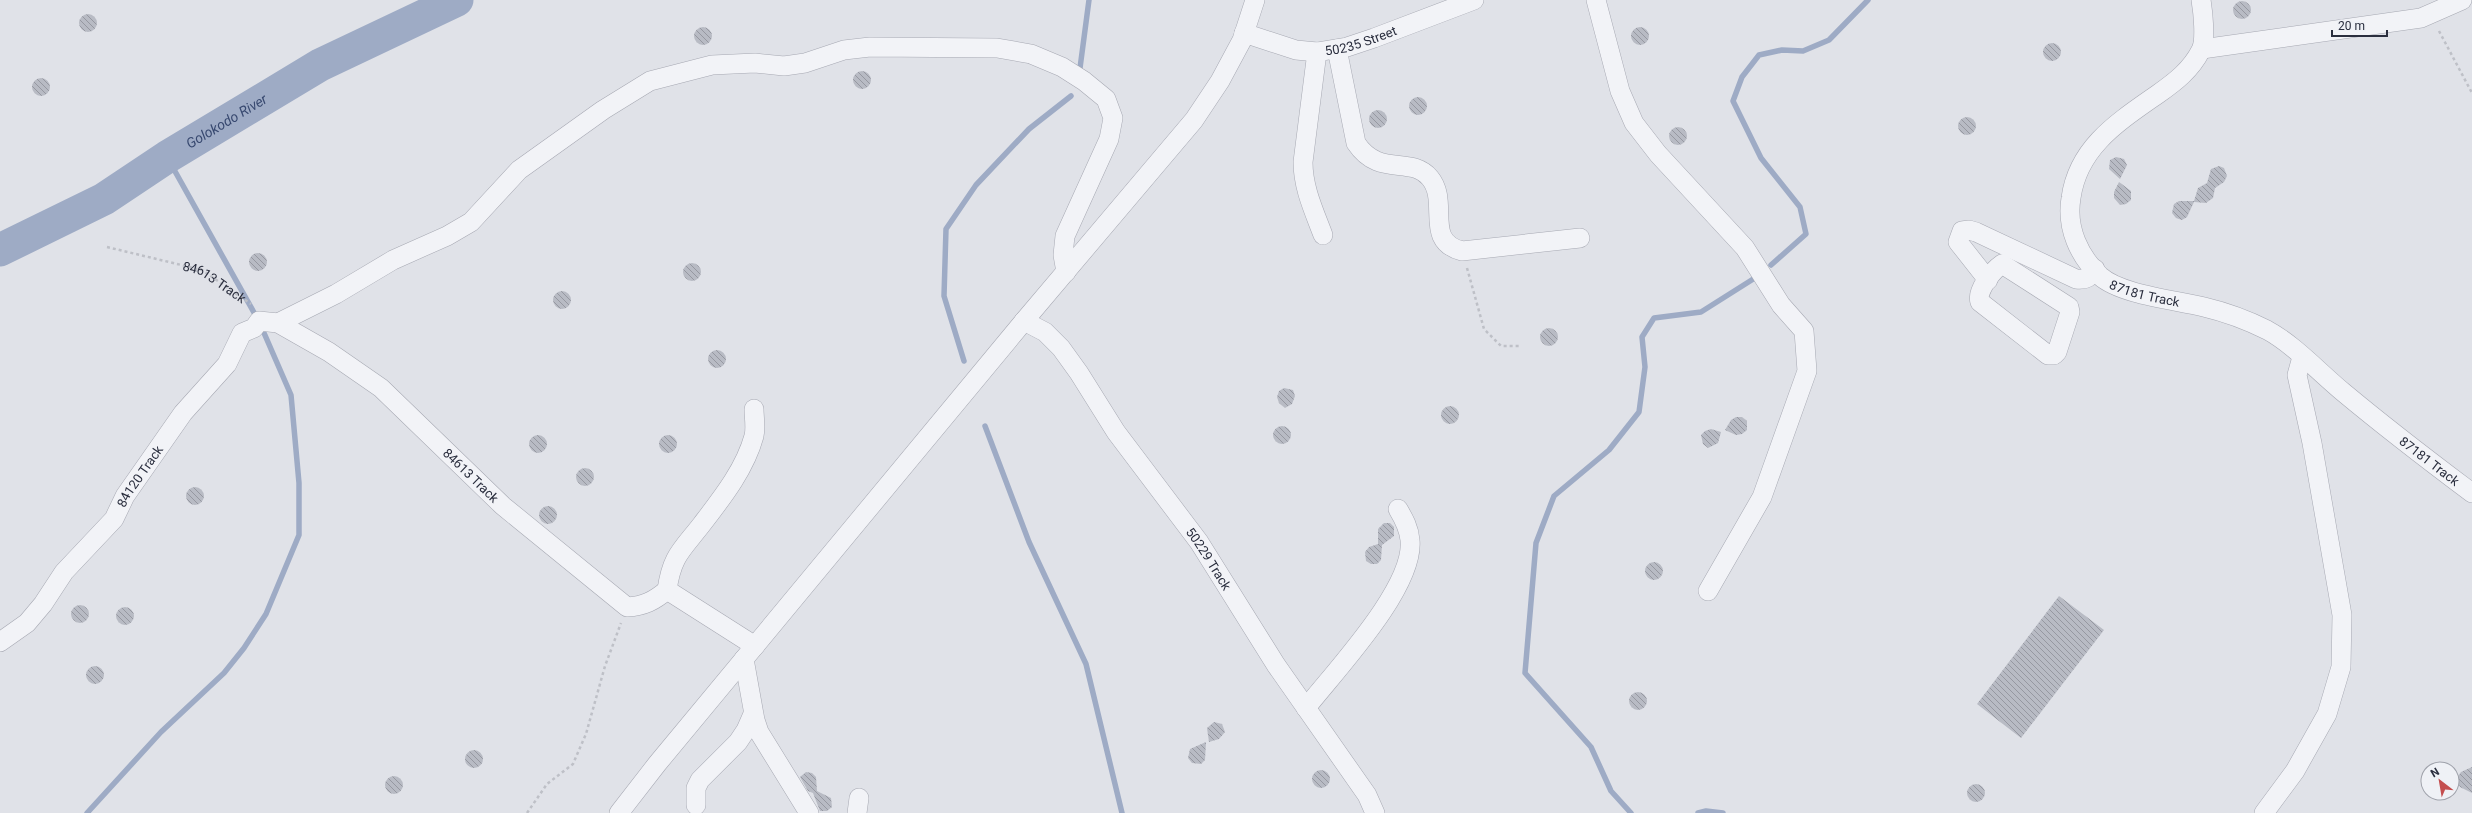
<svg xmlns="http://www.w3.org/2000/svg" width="2472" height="813" viewBox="0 0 2472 813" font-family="Roboto,sans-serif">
<defs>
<pattern id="building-back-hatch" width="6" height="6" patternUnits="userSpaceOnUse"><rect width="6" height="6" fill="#b8bbc4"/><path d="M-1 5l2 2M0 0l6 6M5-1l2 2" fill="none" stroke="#9698a1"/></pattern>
</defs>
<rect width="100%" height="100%" fill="#e0e2e8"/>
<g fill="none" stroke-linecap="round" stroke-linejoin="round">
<path stroke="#9eabc5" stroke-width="5.5" d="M1080,68L1089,0
M167,157L257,318
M1771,265L1806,234L1800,207L1761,158L1733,101L1742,77L1759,55L1782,50L1803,51L1829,40L1868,0
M964,361L944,296L946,229L976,185L1029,129L1071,96
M985,426L1029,542L1086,664L1122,813
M87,813L161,732L224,673L244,648L266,614L299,535V483L291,395L261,326
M1631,813L1611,791L1591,747L1525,673L1536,543L1554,496L1609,450L1639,412L1645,367L1642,337L1654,318L1701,312L1758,276
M1698,813L1706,811L1723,813"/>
<path stroke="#9eabc5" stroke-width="33" id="s1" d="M0,250L104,199L167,157L320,65L457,0"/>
</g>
<path fill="url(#building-back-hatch)" d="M2233 10a9 9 0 1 1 18 0a9 9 0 1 1-18 0Z
M79 23a9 9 0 1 1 18 0a9 9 0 1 1-18 0Z
M694 36a9 9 0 1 1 18 0a9 9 0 1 1-18 0Z
M1631 36a9 9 0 1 1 18 0a9 9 0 1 1-18 0Z
M2043 52a9 9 0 1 1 18 0a9 9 0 1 1-18 0Z
M853 80a9 9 0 1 1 18 0a9 9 0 1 1-18 0Z
M32 87a9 9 0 1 1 18 0a9 9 0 1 1-18 0Z
M1409 106a9 9 0 1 1 18 0a9 9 0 1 1-18 0Z
M1369 119a9 9 0 1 1 18 0a9 9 0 1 1-18 0Z
M1958 126a9 9 0 1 1 18 0a9 9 0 1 1-18 0Z
M1669 136a9 9 0 1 1 18 0a9 9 0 1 1-18 0Z
M2116,157L2124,159L2127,165L2120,179L2109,169L2110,160Z
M2219,166L2224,168L2227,176L2224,182L2215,188L2213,198L2206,203L2194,202L2187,217L2182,220L2176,218L2172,213L2174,204L2179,201H2194L2198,188L2207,183L2211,169Z
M2119,182L2131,191V200L2126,204L2120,205L2114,198V192Z
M249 262a9 9 0 1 1 18 0a9 9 0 1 1-18 0Z
M683 272a9 9 0 1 1 18 0a9 9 0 1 1-18 0Z
M553 300a9 9 0 1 1 18 0a9 9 0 1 1-18 0Z
M1540 337a9 9 0 1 1 18 0a9 9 0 1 1-18 0Z
M708 359a9 9 0 1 1 18 0a9 9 0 1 1-18 0Z
M1284,388L1293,390L1295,396L1292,404L1285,408L1279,403L1277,397L1279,391Z
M1441 415a9 9 0 1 1 18 0a9 9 0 1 1-18 0Z
M1736,417H1742L1747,421V430L1742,434L1736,435L1725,430L1731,420Z
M1273 435a9 9 0 1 1 18 0a9 9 0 1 1-18 0Z
M1711,429L1721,432L1718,443L1708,448L1703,444L1701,435L1705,431Z
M659 444a9 9 0 1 1 18 0a9 9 0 1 1-18 0Z
M529 444a9 9 0 1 1 18 0a9 9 0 1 1-18 0Z
M576 477a9 9 0 1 1 18 0a9 9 0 1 1-18 0Z
M186 496a9 9 0 1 1 18 0a9 9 0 1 1-18 0Z
M539 515a9 9 0 1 1 18 0a9 9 0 1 1-18 0Z
M1384,523H1390L1394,527V536L1382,545L1381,560L1377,564H1371L1366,561L1365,552L1369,547L1378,544V529Z
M1645 571a9 9 0 1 1 18 0a9 9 0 1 1-18 0Z
M2059,596L2104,630L2021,738L1977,704Z
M71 614a9 9 0 1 1 18 0a9 9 0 1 1-18 0Z
M116 616a9 9 0 1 1 18 0a9 9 0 1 1-18 0Z
M86 675a9 9 0 1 1 18 0a9 9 0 1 1-18 0Z
M1629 701a9 9 0 1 1 18 0a9 9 0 1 1-18 0Z
M1214,722L1222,724L1225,732L1219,739L1209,742L1207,728Z
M1206,742L1205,760L1201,764L1192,763L1188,758L1190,749Z
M465 759a9 9 0 1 1 18 0a9 9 0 1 1-18 0Z
M2472,767V793L2460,787L2456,779L2461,772Z
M1312 779a9 9 0 1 1 18 0a9 9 0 1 1-18 0Z
M806,772L812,773L816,777L817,791L831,798L832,807L827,811H820L813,793L808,791L800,777Z
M385 785a9 9 0 1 1 18 0a9 9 0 1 1-18 0Z
M1967 793a9 9 0 1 1 18 0a9 9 0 1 1-18 0Z"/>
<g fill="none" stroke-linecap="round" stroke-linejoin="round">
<g stroke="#a6a8b2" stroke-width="20">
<g id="minor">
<path d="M1596,0L1620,91L1634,123L1658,154L1745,248L1781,305L1804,331L1807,371L1762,497L1708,591"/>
<path id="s3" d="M2201,0C2203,12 2206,40 2201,50C2191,70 2175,82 2158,94C2118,122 2078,147 2071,198C2066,228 2079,256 2100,276C2121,295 2177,300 2204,307C2225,312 2247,320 2267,330C2293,344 2319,372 2343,392C2385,427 2428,460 2472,493"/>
<path id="s4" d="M1244,33L1296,50L1317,52L1347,47L1374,38L1474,0"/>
<path d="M1337,49L1356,143C1379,178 1411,155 1430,178C1450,202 1423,241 1462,251L1580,238"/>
<path d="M2202,49L2421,18L2462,0"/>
<path d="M1317,52L1303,162C1303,188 1314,211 1323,235"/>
<path d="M2002,264L2069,307L2070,312L2057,352L2054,355H2048L1980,302C1976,291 1992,271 2002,264Z"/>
<path d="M1988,280L1958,242L1962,231L1969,230L1976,232L2076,279C2086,280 2090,278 2095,269"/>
<path id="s5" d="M1024,321L1045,332L1061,348L1079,373L1116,432L1199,542L1276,665L1367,795L1375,813"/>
<path d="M278,323L336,294L393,260L447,236L471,222L519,170L603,110L650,81L712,65L755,63L784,66L805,63L844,50L870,47L997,48L1031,54L1062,67L1084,81L1106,99L1113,118L1109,139L1065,236L1063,255L1066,272"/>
<path d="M754,409C754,417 756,428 754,436C745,469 722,498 702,524C682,550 672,555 667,590L755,646"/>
<path id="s6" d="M0,642L27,623L43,604L64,572L114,519L125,496L183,413L227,364L242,333L254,328L259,321L278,323L329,352L381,388L503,506L627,607C644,606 654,601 667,590"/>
<path d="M744,659L755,720L759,732L809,813"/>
<path d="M1306,708C1335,671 1415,587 1410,540C1409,528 1404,519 1398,509"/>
<path d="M696,805V788L700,780L738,742L746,730L753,714"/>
<path d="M619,813L657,764L1024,321L1194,120L1220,81L1242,40L1255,0"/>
<path d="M857,813L859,798"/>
<path d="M2264,813L2295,771L2327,714L2341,667L2342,615L2312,443L2297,375L2302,357"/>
</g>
</g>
<g stroke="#bec0c7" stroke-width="2.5" stroke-dasharray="3 3" stroke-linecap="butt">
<path d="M2439,31L2472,93"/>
<path id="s2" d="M107,247L202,270L251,304"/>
<path d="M1467,268L1484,329L1501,346H1520"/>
<path d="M527,813L547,784L573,764L586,734L605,666L621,623"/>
</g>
<use href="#minor" stroke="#f2f3f7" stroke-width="19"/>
</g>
<g text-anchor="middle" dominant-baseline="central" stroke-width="3.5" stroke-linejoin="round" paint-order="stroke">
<g font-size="13" fill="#2a2e3e" stroke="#eff1f6">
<text stroke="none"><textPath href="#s4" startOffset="121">50235 Street</textPath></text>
<text stroke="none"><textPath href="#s2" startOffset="114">84613 Track</textPath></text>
<text stroke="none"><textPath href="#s3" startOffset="388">87181 Track</textPath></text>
<text stroke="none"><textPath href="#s3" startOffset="725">87181 Track</textPath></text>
<text stroke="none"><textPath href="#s6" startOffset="684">84613 Track</textPath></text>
<text stroke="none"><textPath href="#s6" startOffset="219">84120 Track</textPath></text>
<text stroke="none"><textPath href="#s5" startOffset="304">50229 Track</textPath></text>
</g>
<g font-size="14" font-style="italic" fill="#37486f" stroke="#eff1f6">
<text stroke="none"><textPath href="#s1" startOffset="261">Golokodo River</textPath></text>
</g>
</g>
<g transform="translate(2440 781) rotate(329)"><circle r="19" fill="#eff1f6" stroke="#a0a3ac"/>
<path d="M0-3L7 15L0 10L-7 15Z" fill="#c44e4f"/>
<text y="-6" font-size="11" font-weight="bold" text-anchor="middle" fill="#2a2e3e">N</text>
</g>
<path d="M2332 30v6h55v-6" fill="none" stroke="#2a2e3e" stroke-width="2"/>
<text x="2338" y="30" font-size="12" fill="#2a2e3e" stroke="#eff1f6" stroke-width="3" paint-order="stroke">20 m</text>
</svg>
